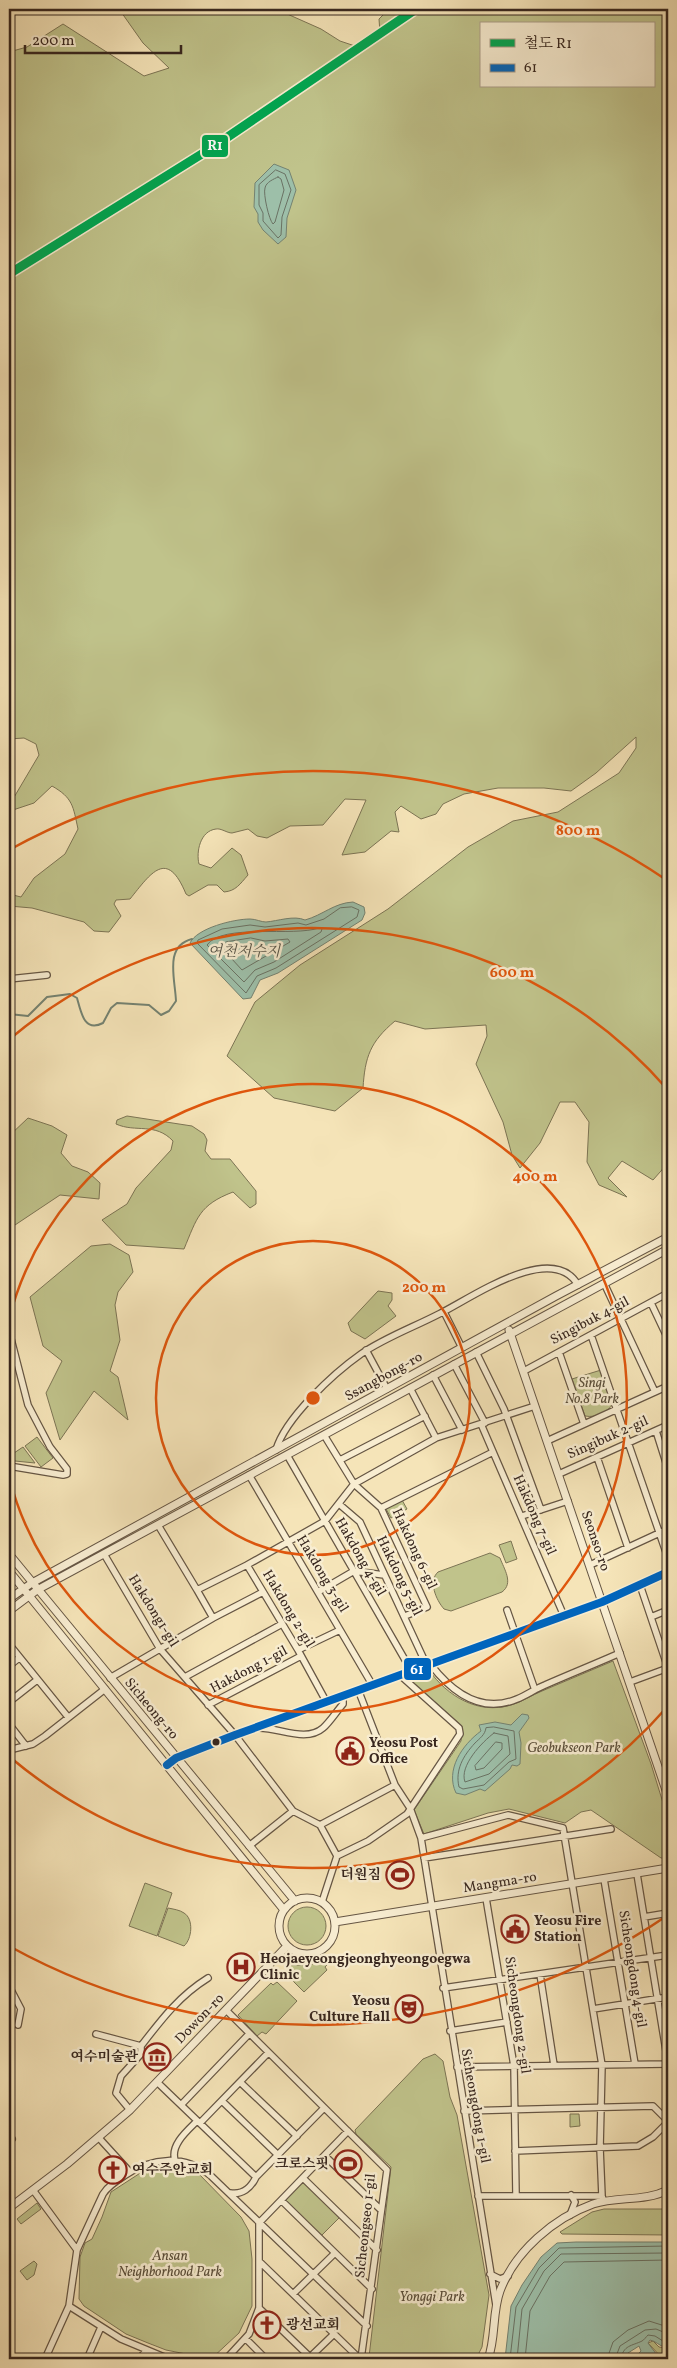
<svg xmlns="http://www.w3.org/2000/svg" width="677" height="2368" viewBox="0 0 677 2368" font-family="Vollkorn,'Noto Serif KR',serif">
<rect width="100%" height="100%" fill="#f5e4b8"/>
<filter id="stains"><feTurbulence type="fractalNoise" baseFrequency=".004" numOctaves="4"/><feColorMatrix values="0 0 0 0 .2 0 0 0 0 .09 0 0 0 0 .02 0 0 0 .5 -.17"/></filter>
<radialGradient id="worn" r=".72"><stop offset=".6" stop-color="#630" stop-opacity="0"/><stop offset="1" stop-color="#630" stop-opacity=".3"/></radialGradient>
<path fill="#c0c38b" stroke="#7c7454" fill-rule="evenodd" d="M119,9H276L321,29L340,41L355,46L380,33L379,19L389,9H668V1163L653,1180L622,1161L608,1178L627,1197L599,1185L587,1162L589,1122L575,1102H560L540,1143L520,1168L512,1155L503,1122L476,1064L487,1036L486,1025L425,1029L395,1021C370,1042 365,1057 363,1088L335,1111L274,1098L227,1056L255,1002L300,965L388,909L468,847L513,821L558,812L619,773L636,748V737L596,773L571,791L544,788H498L464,794L443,804L436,814L421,819L401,806L395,812L399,832L391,831L365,852L342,855L366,800L345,799L323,825L290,826L267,838L257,836L248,829C243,830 237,832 232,833C227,833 221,828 216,829C200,831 196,852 199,864L211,868L232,848L241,855L248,875C240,884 236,891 224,892L217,885H208L189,896L186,894C167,848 151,873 130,899L116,900L114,904L121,916L109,932L94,931L84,922L32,908L9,906V894L21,897L34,878L65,854L78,829C73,806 73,798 52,786L34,803L10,811L13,799L39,755L36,744L24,738L9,739V52L27,47L63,24L144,76L169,68L143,43ZM481,24H653V86H481Z
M127,1116L192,1126L204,1134L207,1140L205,1151L211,1159H230L256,1191V1204L250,1208L233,1192C199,1205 197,1218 184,1249L126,1245L102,1220L127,1204L136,1188L171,1150L173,1141C155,1122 136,1133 116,1124L117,1120Z
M28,1118L52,1126L67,1135L61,1153L72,1166L88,1172L100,1183L99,1199L60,1195L9,1229V1136Z
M110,1244L129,1255L133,1272L118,1292L115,1305L120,1340L110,1371L118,1377L128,1420L94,1391L60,1440L46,1393L62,1361L43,1346L30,1297L91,1246Z
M378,1291L392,1293V1300L388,1306L396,1316L365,1339L351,1331L348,1323Z
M601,1370L613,1403C608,1413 596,1418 585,1416L572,1379Z
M37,1437L53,1458L41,1467L25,1446Z
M23,1447L35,1463L15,1461L11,1455Z
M402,1500L407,1509L391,1518L386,1509Z
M511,1541L517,1559L506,1563L499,1545Z
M490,1553L500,1558C504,1569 514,1583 502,1592L451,1611L444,1609C436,1600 428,1581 438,1572Z
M613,1661L651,1764L668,1819V1858H661L591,1810L581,1812L565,1823L509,1809L488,1813L424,1834L414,1810L461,1741L462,1726L407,1677L429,1670C447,1696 478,1715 511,1705C522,1702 532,1695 542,1691C566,1681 589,1671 613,1661Z
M145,1883L172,1893L157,1936L129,1926Z
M288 1926a19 19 0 1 1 38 0a19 19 0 1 1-38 0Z
M168,1908C173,1909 180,1910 184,1913C194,1919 192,1939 184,1946L158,1936Z
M328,1958L331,1961L325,1967L327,1970L304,1992L285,1973L291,1965H310Z
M277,1982L297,2001L266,2034L262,2032L257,2036L238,2015L271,1983L273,1985Z
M435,2054L443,2061L450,2097L457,2115L489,2295L482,2347L476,2359H373L369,2357L391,2167L356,2134L355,2130L423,2059Z
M570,2114H579L580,2126L570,2127Z
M160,2165L183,2167L197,2172L241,2217L249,2231L252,2259V2306L239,2333L211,2359L166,2350L148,2343L126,2334L84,2306L79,2299L80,2257L85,2243L92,2239L102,2217L111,2192L148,2168Z
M302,2183H305L340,2217L321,2236L287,2202L286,2199Z
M37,2203L41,2209L21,2224L17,2219Z
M668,2205V2235L562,2234L560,2232L592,2212L604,2209H664Z
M34,2261L37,2264L34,2275L27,2280L20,2271Z
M653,2341L659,2347L665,2348L668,2345V2359H663L648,2343Z"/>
<path fill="#9dbfa9" stroke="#748271" d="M274,164L289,170L296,190L287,218L286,237L278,244L263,230L258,222V214L254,207L255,183Z
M353,902L364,907L365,913L362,920L278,973L260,980L251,998L243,999L190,943C197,928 234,919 250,919C256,919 261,922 266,922C278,921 294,915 305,920C323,915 334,903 353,902Z
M522,1714L528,1715L529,1718L519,1732L521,1743L520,1764L517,1766L512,1765L510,1769L485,1791L480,1789L465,1795L456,1793C445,1770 462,1745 481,1731L479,1725L495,1722L511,1725Z
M576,2242H668V2344L665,2347C659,2346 656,2341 650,2340L648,2343L660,2359H633L641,2351L639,2346L628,2353L625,2359H505L511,2306L522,2285L541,2257L557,2243Z"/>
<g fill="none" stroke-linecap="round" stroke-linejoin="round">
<path stroke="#6a7264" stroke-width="1" d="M276,170L285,174L291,190L282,217L281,235L278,238L263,221V213L259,205V185Z
M278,177L281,179L284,190L275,222L273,224C269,220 263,194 265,188C266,182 274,179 278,177Z
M352,907L359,910L357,917L276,968L257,976L246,993L197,943L198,940L222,929L250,925L265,927L298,923L306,925L324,919L340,908Z
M319,928L322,929L321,932L274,962L255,970L244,982L207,945C222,923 294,937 319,928Z
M251,938L265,941L288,939L290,942L242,970L220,946L226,942Z
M494,1727L514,1731L516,1759L509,1762L484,1785L463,1789L459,1787C455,1770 463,1756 475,1743C480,1738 485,1735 486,1728Z
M494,1733L508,1736L510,1754L489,1774L465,1782C459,1766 482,1742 494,1733Z
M496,1742L502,1743V1749L484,1768L476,1770L475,1766Z
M510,2359L516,2307L539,2268L559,2248L668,2246
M517,2359L522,2309L544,2271L561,2254L668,2253
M525,2359L530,2311L550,2276L564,2262L668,2260
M607,2359L613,2342L628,2330L649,2321L668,2327
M615,2359L620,2346L645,2330L656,2329L668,2334
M621,2359C623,2345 632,2346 642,2341C644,2340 646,2337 648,2335L655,2336L663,2341H668"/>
<path stroke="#748271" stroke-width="2" d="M9,1014L28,1016L47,997L70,994L77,998C81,1012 84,1033 103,1023L111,1008L117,1003L149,1005L161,1015L169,1011L176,1001C175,978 164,946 192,939"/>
<g stroke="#665644" stroke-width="8">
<path id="minor" d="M9,979L47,975
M604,1283L655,1392
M651,1303L668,1339
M444,1312L462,1348
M9,1331L28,1405L50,1447L67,1469V1474L63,1475L9,1466
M591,1335L668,1558
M366,1350L387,1389
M476,1352L504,1409L541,1510
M559,1352L584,1424
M454,1364L485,1423
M524,1371L668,1293
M433,1375L462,1430
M410,1388L436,1438
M481,1424L564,1616
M656,1431L668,1469
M324,1435L354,1484L381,1508L427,1607L405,1616
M547,1441L668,1386
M276,1450C285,1418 334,1373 361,1354C384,1338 414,1327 439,1314C470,1299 552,1240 578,1285
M287,1455L412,1672
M597,1457L628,1548
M340,1460L425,1416
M559,1474L668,1425
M249,1475L373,1686
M339,1504L360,1522L427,1666
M381,1508L493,1452
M522,1516L568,1501
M158,1525L197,1590L247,1565L298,1650L327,1703
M104,1554L160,1649L235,1735L293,1811L320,1825L337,1856L322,1902
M247,1565L325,1521L354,1484L436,1438L535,1406
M590,1565L668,1529
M197,1590L213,1618
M318,1592L354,1571L384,1575
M507,1610L535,1690
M651,1617L668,1610
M9,1644L68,1717
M298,1650L340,1630
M431,1665C452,1692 481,1714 517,1699C527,1695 535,1689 545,1685C570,1674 595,1664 620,1653
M9,1666L19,1658
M185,1677L282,1624
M110,1678L213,1618L263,1592
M630,1682L668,1668L640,1585
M359,1692L395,1785L410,1808L421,1838L496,2305
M9,1702L37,1680
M208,1705L301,1656
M9,1724L26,1746
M258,1728C278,1727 306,1743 323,1728C330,1722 336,1712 343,1704V1698
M9,1750L33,1744L45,1736L105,1689
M320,1825L395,1785
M421,1838L508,1815L563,1828L602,2065L600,2148L602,2196
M249,1846L293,1811
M337,1856L368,1841L407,1814L460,1734L459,1728L401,1676
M424,1858L611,1829
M637,1874L668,2063
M604,1879L635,2064
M486,1898L514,2066L516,2195
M644,1917L668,1913
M540,1974L554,2065
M9,1986L21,2009L18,2025
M443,1988L668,1955
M593,2009L668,1997
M226,2010L387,2170L361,2359
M450,2031L507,2022
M96,2034L141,2046
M457,2067L668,2064
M157,2082L256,2177
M240,2082L297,2136
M222,2101L278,2155
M181,2105L249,2034
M130,2110L116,2093L121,2076L141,2054V2046C161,2020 179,1996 208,1978
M464,2111L653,2106L668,2121
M200,2123L268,2053
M9,2135L12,2139
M99,2138L130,2172
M515,2151L638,2146L653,2137L668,2122
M325,2156L381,2210
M175,2160C170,2145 188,2130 197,2121
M303,2178L377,2250
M33,2190L77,2250
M230,2193C242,2195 251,2188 256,2177L324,2108
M478,2196H602L603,2199
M282,2201L372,2289
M570,2215L575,2202L571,2195
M261,2263L360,2359
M490,2274L500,2279L508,2276
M293,2294L335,2253
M69,2306L121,2339L169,2359
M259,2308L310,2357
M246,2339L266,2359
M45,2359L69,2306L77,2250L103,2194C108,2186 116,2181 124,2176C152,2157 184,2154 211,2176L367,2326
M87,2359L101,2327
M139,2359L146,2351
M226,2359L249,2334L259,2308V2223L348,2131
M308,2359L334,2334"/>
</g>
<g stroke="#665644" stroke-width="9">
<path id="tertiary" d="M509,1330L668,1796
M9,1554L295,1901
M9,1571L284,1910
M9,1599L32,1583L556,1296L668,1237
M9,1611L37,1590L668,1249
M167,1765L176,1758L235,1735L602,1602L668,1572
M279 1926a28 28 0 1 1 56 0a28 28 0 1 1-56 0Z
M335,1922L668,1868
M9,2208L67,2164L130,2110L287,1946
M488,2359C496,2338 492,2313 500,2291C515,2251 554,2218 593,2204C618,2196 644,2202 668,2190"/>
</g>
<use href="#minor" stroke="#f8edd1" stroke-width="5.5"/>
<use href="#tertiary" stroke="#f8edd1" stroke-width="7"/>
<g stroke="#f8edd1" stroke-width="11">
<path id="bus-1" d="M167,1765L176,1758L235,1735L602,1602L668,1572"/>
</g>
<use href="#bus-1" stroke="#0065bd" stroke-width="8"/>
<g stroke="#f8edd1" stroke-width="12">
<path id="rail-1" d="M9,274L213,147L416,9"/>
</g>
<use href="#rail-1" stroke="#00a651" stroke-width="9"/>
</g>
<g fill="none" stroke="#df560d" stroke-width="2.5">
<circle cx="313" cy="1398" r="157"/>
<path d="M9 1319A314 314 0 1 1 9 1477"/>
<path d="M668 1706A470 470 0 0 1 11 1758M11 1038A470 470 0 0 1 668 1090"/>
<path d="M668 1915A627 627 0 0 1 9 1946M9 850A627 627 0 0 1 668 881"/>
</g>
<defs>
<g id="civic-ring" transform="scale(1.4375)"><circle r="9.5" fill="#f8edd1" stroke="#8f2418" stroke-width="1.5"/><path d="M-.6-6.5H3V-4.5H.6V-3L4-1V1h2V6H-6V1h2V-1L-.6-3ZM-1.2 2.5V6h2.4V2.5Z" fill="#8f2418"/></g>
<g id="stadium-ring" transform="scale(1.4375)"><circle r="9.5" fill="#f8edd1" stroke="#8f2418" stroke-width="1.5"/><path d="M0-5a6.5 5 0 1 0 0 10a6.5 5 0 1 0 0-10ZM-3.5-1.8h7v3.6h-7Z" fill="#8f2418"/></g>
<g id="hospital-ring" transform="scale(1.4375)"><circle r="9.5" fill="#f8edd1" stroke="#8f2418" stroke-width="1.5"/><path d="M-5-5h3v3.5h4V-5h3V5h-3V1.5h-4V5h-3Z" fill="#8f2418"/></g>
<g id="theatre-ring" transform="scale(1.4375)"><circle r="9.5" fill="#f8edd1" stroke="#8f2418" stroke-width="1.5"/><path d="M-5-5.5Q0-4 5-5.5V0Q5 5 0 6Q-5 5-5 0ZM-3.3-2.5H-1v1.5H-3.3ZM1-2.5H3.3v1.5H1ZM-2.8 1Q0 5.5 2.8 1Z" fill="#8f2418"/></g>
<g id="museum-ring" transform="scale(1.4375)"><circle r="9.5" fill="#f8edd1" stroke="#8f2418" stroke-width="1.5"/><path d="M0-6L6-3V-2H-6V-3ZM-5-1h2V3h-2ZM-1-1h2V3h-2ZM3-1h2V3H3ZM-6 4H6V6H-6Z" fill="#8f2418"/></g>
<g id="church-ring" transform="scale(1.4375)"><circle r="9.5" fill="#f8edd1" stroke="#8f2418" stroke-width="1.5"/><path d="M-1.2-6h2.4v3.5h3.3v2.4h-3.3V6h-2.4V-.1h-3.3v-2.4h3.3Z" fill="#8f2418"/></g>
</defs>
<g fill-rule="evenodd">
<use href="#civic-ring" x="350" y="1751"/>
<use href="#stadium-ring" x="400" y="1875"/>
<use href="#civic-ring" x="515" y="1929"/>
<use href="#hospital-ring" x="241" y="1967"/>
<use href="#theatre-ring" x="409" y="2009"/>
<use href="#museum-ring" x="157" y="2057"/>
<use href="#stadium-ring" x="348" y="2164"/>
<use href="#church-ring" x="113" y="2170"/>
<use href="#church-ring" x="267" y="2325"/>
</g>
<circle fill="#37261e" stroke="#f8edd1" stroke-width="2" cx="216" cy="1742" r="4.5"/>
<g text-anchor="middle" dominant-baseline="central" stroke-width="5" stroke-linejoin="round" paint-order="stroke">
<g font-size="14" fill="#37261e" stroke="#f8edd1">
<text transform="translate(590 1321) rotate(-28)">Singibuk 4-gil</text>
<text transform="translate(384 1377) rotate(-29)">Ssangbong-ro</text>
<text transform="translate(608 1438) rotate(-24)">Singibuk 2-gil</text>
<text transform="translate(534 1515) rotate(66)">Hakdong 7-gil</text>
<text transform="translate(595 1541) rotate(71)">Seonso-ro</text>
<text transform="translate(414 1549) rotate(65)">Hakdong 6-gil</text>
<text transform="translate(360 1557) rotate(60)">Hakdong 4-gil</text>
<text transform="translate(322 1574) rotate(59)">Hakdong 3-gil</text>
<text transform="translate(399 1576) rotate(64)">Hakdong 5-gil</text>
<text transform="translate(288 1609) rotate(59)">Hakdong 2-gil</text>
<text transform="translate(153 1611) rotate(58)">Hakdong1-gil</text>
<text transform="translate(249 1670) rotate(-28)">Hakdong 1-gil</text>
<text transform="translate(151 1709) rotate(50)">Sicheong-ro</text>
<text transform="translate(500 1883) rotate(-9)">Mangma-ro</text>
<text transform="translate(632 1969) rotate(81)">Sicheongdong 4-gil</text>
<text transform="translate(517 2015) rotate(82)">Sicheongdong 2-gil</text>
<text transform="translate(200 2019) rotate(-46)">Dowon-ro</text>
<text transform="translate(475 2106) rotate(80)">Sicheongdong 1-gil</text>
<text transform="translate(366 2226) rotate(-84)">Sicheongseo 1-gil</text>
</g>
<g font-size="14" font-style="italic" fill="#594d39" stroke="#f8edd1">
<text x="592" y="1383">Singi<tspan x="592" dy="16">No.8 Park</tspan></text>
<text x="574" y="1748">Geobukseon Park</text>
<text x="170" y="2256">Ansan<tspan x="170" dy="16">Neighborhood Park</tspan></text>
<text x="432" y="2297">Yonggi Park</text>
</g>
<g font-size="14" font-weight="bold" fill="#37261e" stroke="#f8edd1" text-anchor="start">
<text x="369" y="1743">Yeosu Post<tspan x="369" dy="16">Office</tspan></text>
<text x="381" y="1875" text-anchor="end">더원짐</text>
<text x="534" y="1921">Yeosu Fire<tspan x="534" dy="16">Station</tspan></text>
<text x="260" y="1959">Heojaeyeongjeonghyeongoegwa<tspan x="260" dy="16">Clinic</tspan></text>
<text x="390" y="2001" text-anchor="end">Yeosu<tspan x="390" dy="16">Culture Hall</tspan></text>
<text x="138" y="2057" text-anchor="end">여수미술관</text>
<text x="329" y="2164" text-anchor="end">크로스핏</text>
<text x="132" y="2170">여수주안교회</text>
<text x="286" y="2325">광선교회</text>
</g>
<g font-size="15" font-style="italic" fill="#565448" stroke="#f8edd1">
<text x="244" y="952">여천저수지</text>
</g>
</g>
<circle cx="313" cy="1398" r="8" fill="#df560d" stroke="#f8edd1" stroke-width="2.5"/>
<g font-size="15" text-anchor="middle" font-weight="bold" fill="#df560d" stroke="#f8edd1" stroke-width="5" stroke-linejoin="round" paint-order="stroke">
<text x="578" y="835">800 m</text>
<text x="512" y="977">600 m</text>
<text x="535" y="1181">400 m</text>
<text x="424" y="1292">200 m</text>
</g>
<g stroke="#f8edd1" stroke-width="2">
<rect x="201" y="134" width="28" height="24" rx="5" fill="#00a651"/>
<rect x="403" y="1657" width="29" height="24" rx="5" fill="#0065bd"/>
</g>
<g font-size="14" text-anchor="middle" font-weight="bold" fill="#fff">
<text x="215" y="150">R1</text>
<text x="417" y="1674">61</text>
</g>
<rect width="677" height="2368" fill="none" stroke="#f5e4b8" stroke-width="30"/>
<rect x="10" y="10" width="657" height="2348" fill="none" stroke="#37261e" stroke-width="2.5"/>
<rect x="15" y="15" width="647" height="2338" fill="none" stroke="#37261e"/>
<rect x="480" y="22" width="175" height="65" fill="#f8edd1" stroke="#ab9d89"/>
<rect x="490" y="39" width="25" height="8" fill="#00a651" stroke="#ab9d89"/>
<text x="524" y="48" font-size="15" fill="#37261e">철도 R1</text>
<rect x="490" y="64" width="25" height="8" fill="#0065bd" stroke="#ab9d89"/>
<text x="524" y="72" font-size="15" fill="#37261e">61</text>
<path d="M25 45v8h156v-8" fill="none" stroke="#37261e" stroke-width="2.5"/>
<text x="32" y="45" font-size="15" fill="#37261e" stroke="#f8edd1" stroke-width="4" paint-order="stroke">200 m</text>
<rect width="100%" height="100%" filter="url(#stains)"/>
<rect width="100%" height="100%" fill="url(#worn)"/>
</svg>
